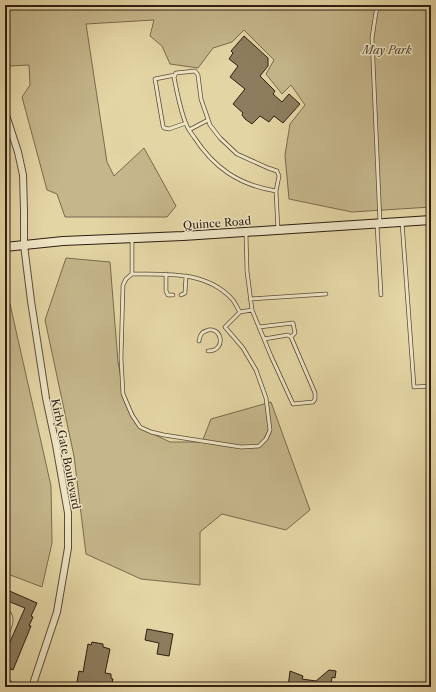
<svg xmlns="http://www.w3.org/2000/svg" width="436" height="692" viewBox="0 0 436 692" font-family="'Libre Caslon Text',serif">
<rect width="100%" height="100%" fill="#e4d5a4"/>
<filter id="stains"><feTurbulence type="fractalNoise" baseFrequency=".005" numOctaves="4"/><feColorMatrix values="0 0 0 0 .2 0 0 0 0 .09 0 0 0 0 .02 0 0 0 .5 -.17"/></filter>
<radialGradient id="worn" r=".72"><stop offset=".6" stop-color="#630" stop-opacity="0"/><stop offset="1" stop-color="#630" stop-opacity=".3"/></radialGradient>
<path fill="#c5b68b" stroke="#7a6a4e" d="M5,5H431V207L352,212L289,199L285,155L290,124L305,105L291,85L282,94L266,74L274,60L244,30L232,42L213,48L198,68L170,64L162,46L150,36L154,20L86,24L107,162L114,176L144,148L176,206L167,217H65L57,194L47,190L22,97L30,85L29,65L10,66L5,47Z
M66,258L110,262L118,362L125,399L141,427L153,434L170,442H202L211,419L271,402L310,510L286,530L222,514L200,532V585L141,579L86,554L74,456L45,320Z
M5,304H10L51,486L52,543L42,587L5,573Z"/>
<path fill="#8d7d5e" stroke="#2f1e12" d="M244,36L268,58V66L260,76L275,91L273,94L282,102L289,94L300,104L283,123L274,116L269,122L260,116L252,124L245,119L242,115L243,113L233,104L245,89L230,77L238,66L229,59L233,53L231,51Z
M5,589L37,603L31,616L33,617L29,626H31L13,670L5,667V653L25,608L5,600Z
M147,629L173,634L169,656L157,654L159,643L145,640Z
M92,642L103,644V647L110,649L105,673L111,674V678L113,679L111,687H76L79,671L83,672L88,644L91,645Z
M329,670L336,671L335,678L332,677L331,687H288L290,671L303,676L302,679L316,681Z"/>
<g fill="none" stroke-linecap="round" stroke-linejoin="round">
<g stroke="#5c4c36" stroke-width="4.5">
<path id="service" d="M380,5L376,12L372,38L380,223
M175,75L155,79L163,126L164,128L169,129L186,123
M189,130L208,120
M276,191L279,176L277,171L268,168L237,154L220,138L210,125L201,99L198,75L195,71L176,73L174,77C177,93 180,109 186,124C188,129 191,133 194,137C214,168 239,185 276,191L278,230
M402,222L414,387L431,386
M377,225L381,295
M246,234L247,271L252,310L271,356L293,404L313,402L315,399V393L291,337L288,335L264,339
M132,240V274L126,279L123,285L121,358L123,394L132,415L140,427L151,432L164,435L241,447L259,446L266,439L270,430L266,398L256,370L243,348L225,327L240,312L252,310
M132,274C167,274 206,271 232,299C235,302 237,308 240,312
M166,274V291L168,295H173
M181,295L185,293L186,276
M250,299L326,294
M259,327L293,323L295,333L291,337
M199,341C200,336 201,332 206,331C221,324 228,351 208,351
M5,609C16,617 10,628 5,638
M5,680L18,687"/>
</g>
<g stroke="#5c4c36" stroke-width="8">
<path id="minor" d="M5,112L18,152L23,175L24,210V245L31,301L46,398L56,445L68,513V548L57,612L32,687"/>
</g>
<g stroke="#2f1e12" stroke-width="10">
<path id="secondary" d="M5,247L63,241L183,236L431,220"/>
</g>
<use href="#service" stroke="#ede4c4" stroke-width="3"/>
<use href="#minor" stroke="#ede4c4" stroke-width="6"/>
<use href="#secondary" stroke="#ede4c4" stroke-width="8"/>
</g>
<g text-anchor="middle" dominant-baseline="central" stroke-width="3" stroke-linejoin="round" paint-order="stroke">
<g font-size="11" font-style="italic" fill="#544430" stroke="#ede4c4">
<text x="387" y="50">May Park</text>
</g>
<g font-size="11" fill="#2f1e12" stroke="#ede4c4">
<text transform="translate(217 223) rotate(-4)">Quince Road</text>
<text transform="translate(66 454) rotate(79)">Kirby Gate Boulevard</text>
</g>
</g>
<rect width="436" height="692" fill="none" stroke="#e4d5a4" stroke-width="20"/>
<rect x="6" y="6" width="424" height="680" fill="none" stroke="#2f1e12" stroke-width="2"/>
<rect x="10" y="10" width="416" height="672" fill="none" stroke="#2f1e12"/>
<rect width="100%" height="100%" filter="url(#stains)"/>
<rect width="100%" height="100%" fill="url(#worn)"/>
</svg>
